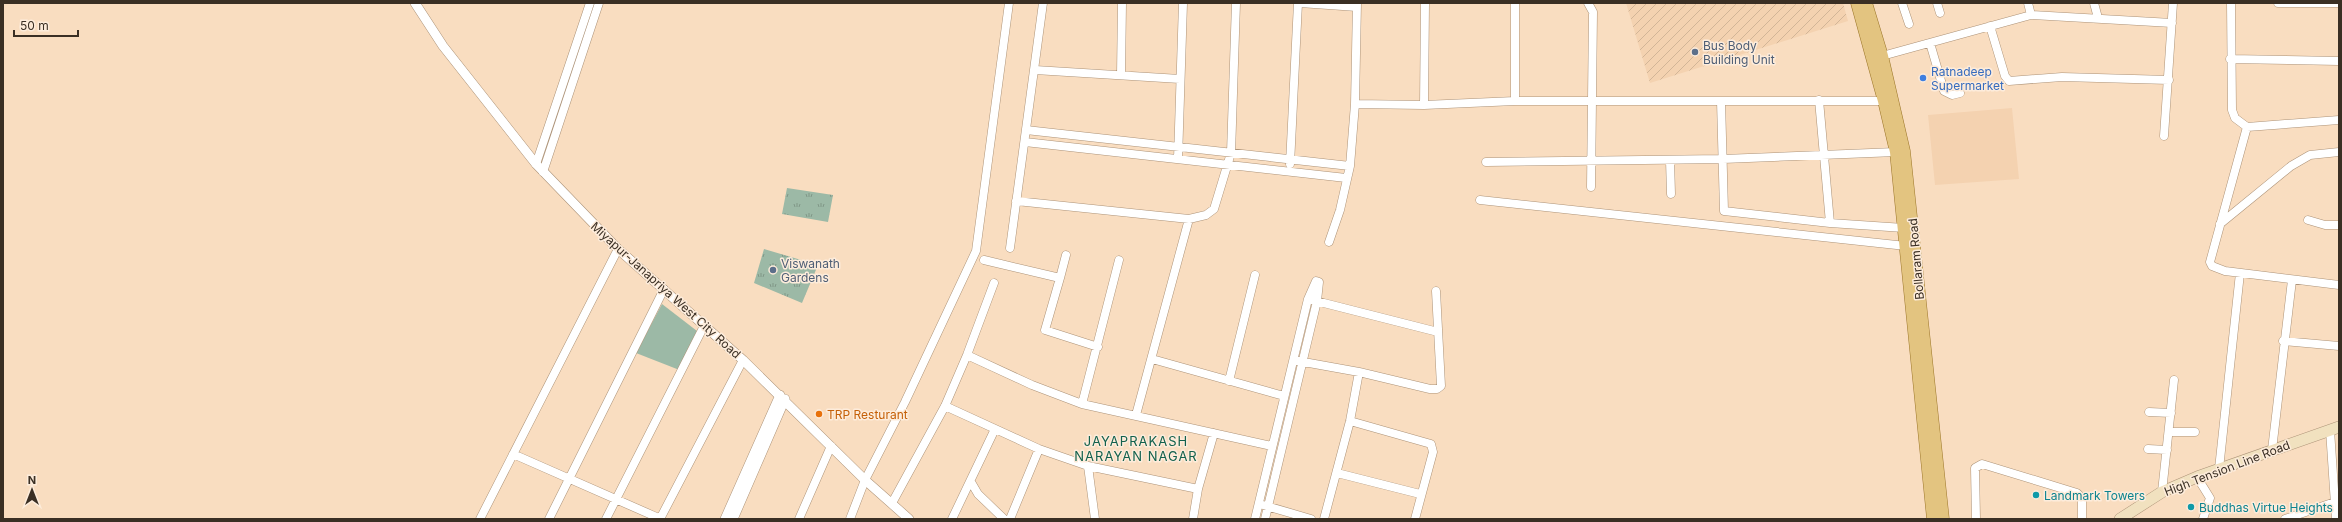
<svg xmlns="http://www.w3.org/2000/svg" width="2342" height="522" viewBox="0 0 2342 522" font-family="Inter,sans-serif">
<defs>
<pattern id="industrial-furrows" width="10" height="10" patternUnits="userSpaceOnUse"><rect width="10" height="10" fill="#f4d2b0"/><path d="M-1 1l2-2M0 10L10 0M9 11l2-2" fill="none" stroke="#d2b597"/></pattern>
<pattern id="grass-tufts" width="24" height="20" patternUnits="userSpaceOnUse"><rect width="24" height="20" fill="#9cb9a6"/><path d="M3 7l-1-3M5 7V3M7 7l1-3M15 17l-1-3M17 17v-4M19 17l1-3" fill="none" stroke="#809787"/></pattern>
</defs>
<rect width="100%" height="100%" fill="#f9ddc0"/>
<path fill="#f4d2b0" d="M2012,108L2019,179L1935,185L1928,115Z"/>
<path fill="url(#industrial-furrows)" d="M1626,3H1843L1848,21L1650,83Z"/>
<path fill="url(#grass-tufts)" d="M787,188L833,195L828,222L782,214Z
M764,249L818,265L802,303L754,283Z"/>
<path fill="#9cb9a6" d="M662,304L697,331L682,371L636,353Z"/>
<g fill="none" stroke-linecap="round" stroke-linejoin="round">
<g stroke="#ad9378" stroke-width="9">
<path id="minor" d="M1300,3L1357,7
M1588,3L1593,12L1591,187
M1902,3L1909,24
M1937,3L1940,13
M2028,3L2031,15
M2094,3L2098,18
M2231,3L2232,110L2235,118L2247,127L2210,262L2212,266L2225,271L2339,285
M2278,3H2339
M1990,26L2005,76L2009,81L2062,77L2169,80
M1930,43L1944,91L1952,95L1960,93
M1882,56L2031,15L2172,23
M2230,59L2339,61
M1035,70L1180,79
M1121,75L1122,3
M1819,100L1830,223
M1515,101V3
M1721,101L1724,211L1830,223L1904,228
M1355,104L1424,105L1515,101H1884
M1424,105L1425,3
M2247,127L2339,120
M1026,130L1350,166
M2164,136L2173,3
M1025,142L1346,178
M1178,159L1183,3
M1670,160L1671,194
M1486,162L1723,159L1896,152
M536,164L590,3
M1290,164L1298,3
M543,172L599,3
M1480,200L1906,246
M1016,201L1189,219L1206,215L1214,209L1231,153L1236,3
M2308,220L2325,225H2339
M2220,224L2291,166L2310,155L2339,152
M1329,242L1340,210L1350,166L1355,104L1357,3
M1010,248L1043,3
M984,260L1060,278L1045,330L1098,347
M1060,278L1066,255
M1312,300L1438,332
M2283,341L2339,346
M967,355L1032,385L1082,404L1272,446
M1152,359L1284,396
M1298,361L1359,372L1430,389H1437L1441,386L1436,291
M1229,381L1255,275
M1082,404L1119,260
M945,406L1039,449L1088,466L1198,489
M2149,412L2171,413
M1136,415L1189,219
M1350,421L1431,444L1433,452L1415,519
M2330,430L2336,519
M2169,432H2195
M2148,449L2167,450
M2272,450L2292,280
M513,454L661,519
M1088,466L1095,519
M2219,469L2240,273
M1337,473L1420,494
M2197,477L2210,498L2203,519
M971,482L978,494L1004,519
M2162,492L2174,380
M892,503L945,406L967,355L994,283
M1263,505L1311,519
M480,519L618,249
M549,519L664,289
M606,519L704,326
M660,519L743,360
M799,519L831,446
M850,519L865,480L905,402L976,251L1009,3
M952,519L995,429
M1010,519L1039,449
M1193,519L1198,489L1214,433
M1255,519L1308,299L1316,281L1319,282L1317,301L1265,519
M1324,519L1350,421L1359,372
M1976,519L1975,468L1982,464L2077,493L2082,498V519
M2285,519L2335,502"/>
</g>
<g stroke="#ad9378" stroke-width="10">
<path id="tertiary" d="M415,3L443,46L536,164L618,249L743,360L865,480L909,519
M725,519L780,395
M733,519L785,399"/>
</g>
<g stroke="#ad9378" stroke-width="12">
<path id="secondary" d="M2120,519L2162,492L2197,477L2339,427"/>
</g>
<g stroke="#9c7629" stroke-width="13">
<path id="primary" d="M1857,3L1884,101L1896,152L1933,519
M1866,3L1882,56L1904,151L1943,519"/>
</g>
<use href="#minor" stroke="#fff" stroke-width="8"/>
<use href="#tertiary" stroke="#fff" stroke-width="9"/>
<use href="#secondary" stroke="#f1e1bf" stroke-width="11"/>
<use href="#primary" stroke="#e3c480" stroke-width="12"/>
</g>
<g fill="#5c6f8a" stroke="#fdecdb" stroke-width="1.5">
<circle cx="1695" cy="52" r="4"/>
<circle cx="773" cy="270" r="4"/>
</g>
<circle fill="#3f7fe0" stroke="#fdecdb" stroke-width="1.5" cx="1923" cy="78" r="4"/>
<circle fill="#e8710a" stroke="#fdecdb" stroke-width="1.5" cx="819" cy="414" r="4"/>
<g fill="#0f9aa8" stroke="#fdecdb" stroke-width="1.5">
<circle cx="2036" cy="495" r="4"/>
<circle cx="2191" cy="507" r="4"/>
</g>
<g text-anchor="middle" dominant-baseline="central" stroke-width="3" stroke-linejoin="round" paint-order="stroke">
<g font-size="12" fill="#4e5e75" stroke="#fdecdb" text-anchor="start">
<text x="1703" y="45">Bus Body<tspan x="1703" dy="14">Building Unit</tspan></text>
<text x="781" y="263">Viswanath<tspan x="781" dy="14">Gardens</tspan></text>
</g>
<g font-size="12" fill="#366cbe" stroke="#fdecdb" text-anchor="start">
<text x="1931" y="71">Ratnadeep<tspan x="1931" dy="14">Supermarket</tspan></text>
</g>
<g font-size="12" fill="#3a2f24" stroke="#fdecdb">
<text transform="translate(1916 259) rotate(-95)">Bollaram Road</text>
<text transform="translate(666 290) rotate(42)">Miyapur-Janapriya West City Road</text>
<text transform="translate(2227 468) rotate(-21)">High Tension Line Road</text>
</g>
<g font-size="12" fill="#c56008" stroke="#fdecdb" text-anchor="start">
<text x="827" y="414">TRP Resturant</text>
</g>
<g font-size="12" fill="#0d838f" stroke="#fdecdb" text-anchor="start">
<text x="2044" y="495">Landmark Towers</text>
<text x="2199" y="507">Buddhas Virtue Heights</text>
</g>
<g font-size="13" letter-spacing="1" fill="#13614d" stroke="#fdecdb">
<text x="1136" y="441">JAYAPRAKASH<tspan x="1136" dy="15">NARAYAN NAGAR</tspan></text>
</g>
</g>
<rect width="2342" height="522" fill="none" stroke="#3a2f24" stroke-width="8"/>
<g transform="translate(32 490)" stroke="#fdecdb" stroke-width="3" paint-order="stroke">
<path d="M0-3L7 15L0 10L-7 15Z" fill="#3a2f24"/>
<text y="-6" font-size="11" font-weight="bold" text-anchor="middle" fill="#3a2f24">N</text>
</g>
<path d="M14 30v6h64v-6" fill="none" stroke="#3a2f24" stroke-width="2"/>
<text x="20" y="30" font-size="12" fill="#3a2f24" stroke="#fdecdb" stroke-width="3" paint-order="stroke">50 m</text>
</svg>
